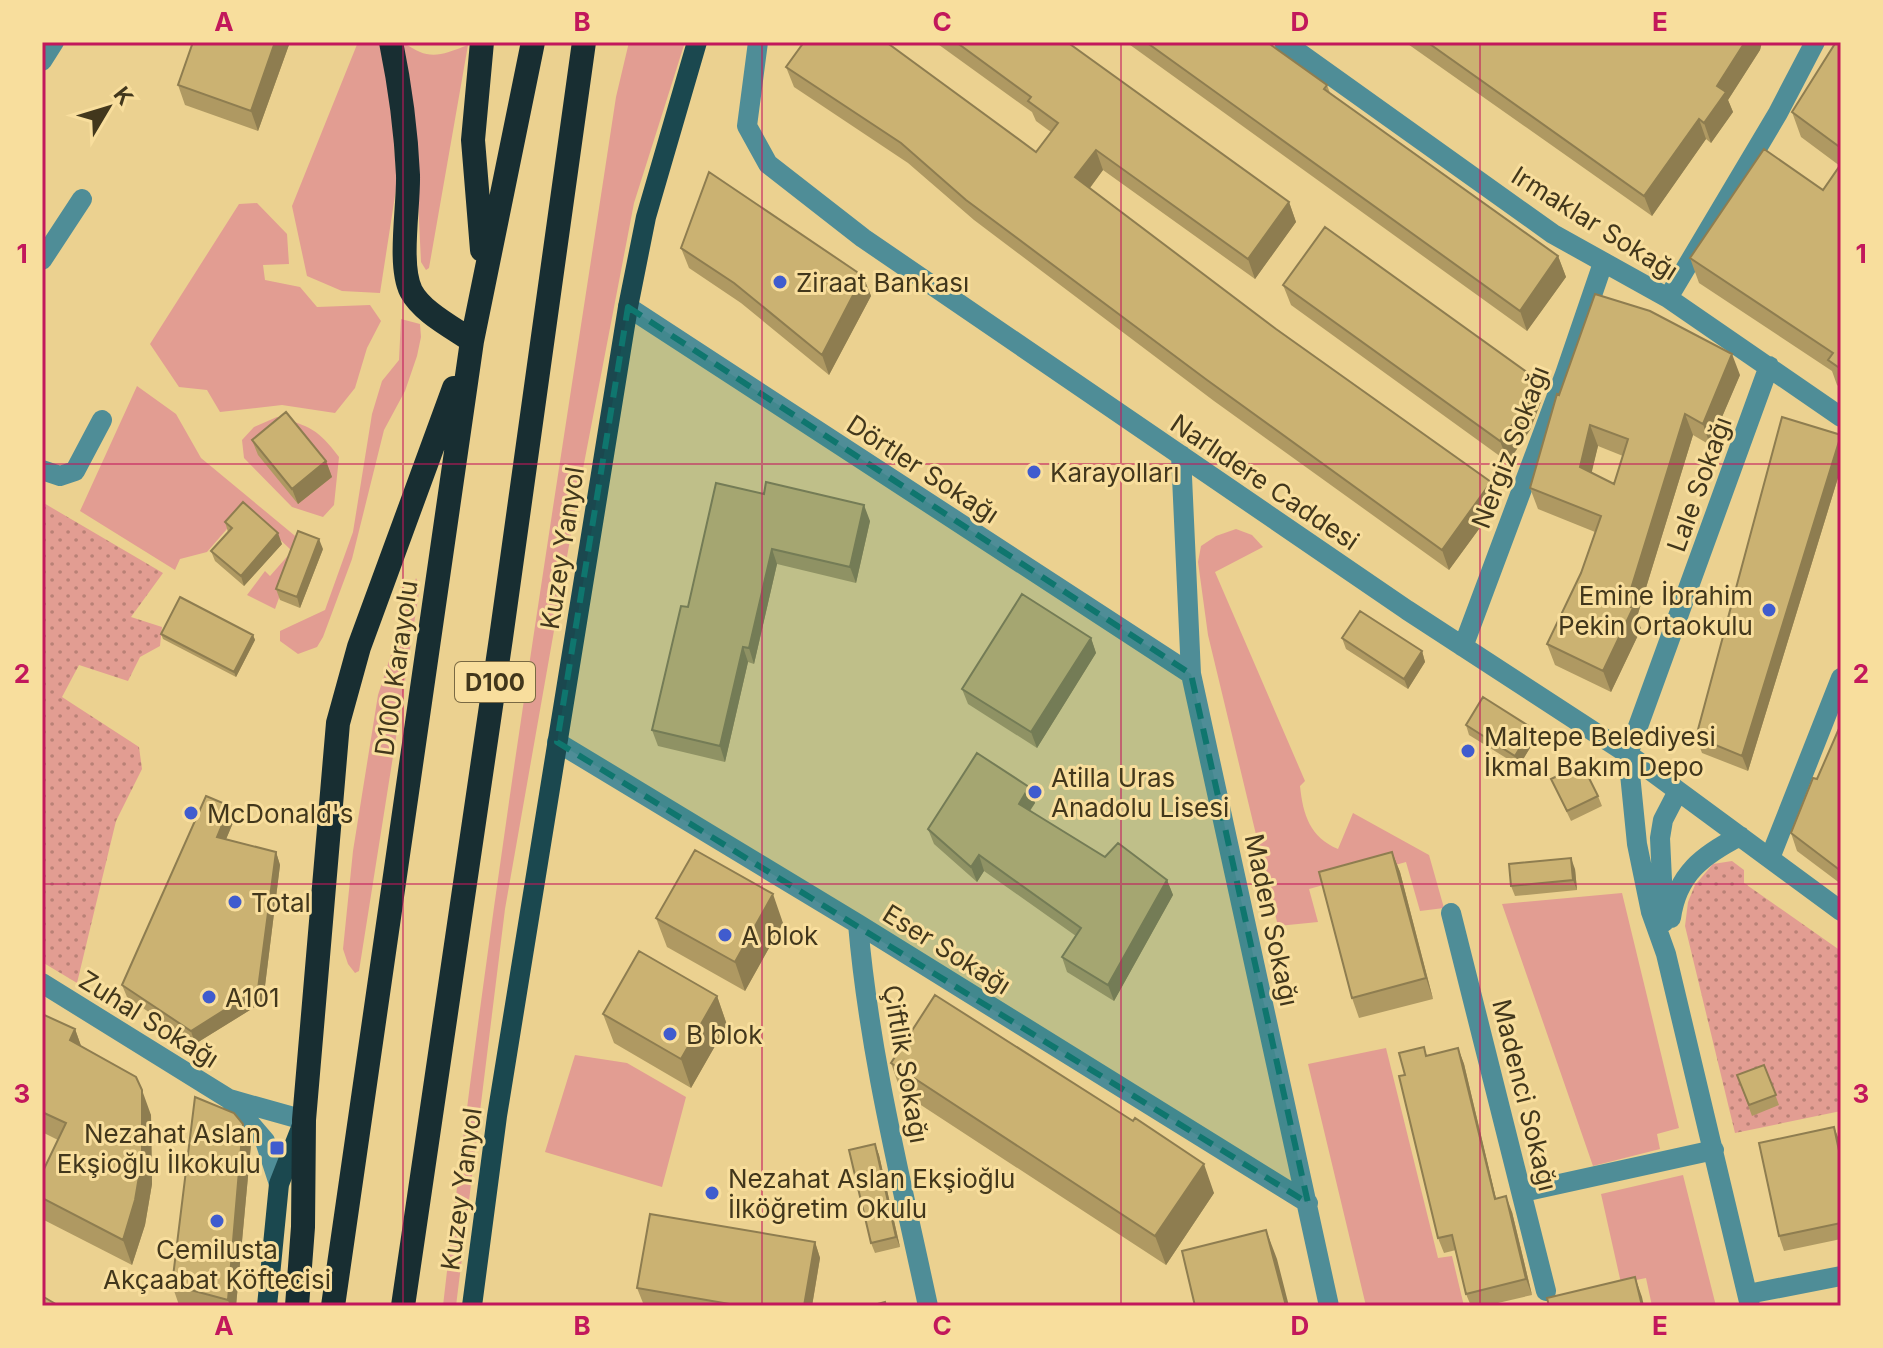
<svg xmlns="http://www.w3.org/2000/svg" width="1883" height="1348" viewBox="0 0 1883 1348" font-family="Inter,sans-serif">
<defs>
<pattern id="park-dots" width="8" height="8" patternUnits="userSpaceOnUse" patternTransform="scale(2)"><rect width="8" height="8" fill="#e29d92"/><path d="M2 2h.1M6 6h.1" fill="none" stroke="#b98176" stroke-width="1.8" stroke-linecap="round"/></pattern>
</defs>
<rect width="100%" height="100%" fill="#ebd190"/>
<path fill="#e29d92" d="M358,42H382L388,60L397,183L380,293L342,291L307,276L292,206Z
M403,42C429,61 439,56 468,45L429,268L426,270L421,262L415,138Z
M629,42H685L634,203L577,500L505,909L456,1306H443C489,901 555,499 616,97Z
M257,203L287,234L289,264L263,265L265,280L300,287L317,307L370,305L381,321L367,348L355,388L335,413L282,405L220,412L207,390L179,387L150,344L239,204Z
M401,319L420,324L421,337L417,356L405,391L384,430L352,559L323,637L317,647L298,654L280,641V631L325,610L353,532L372,414L382,381L399,360Z
M137,386L176,414L201,458L300,540L275,609L247,595L265,571L270,576L292,551L246,507L207,552L180,559L175,570L80,511Z
M277,417C310,426 318,429 339,457L334,505L323,517L292,507L244,458L242,440L254,427Z
M1236,529L1252,535L1263,547L1215,572L1305,781L1300,786C1303,815 1310,837 1338,849L1353,813L1429,855L1444,908L1420,911L1406,862L1309,889L1318,922L1278,926L1208,635L1198,562L1201,546L1216,536Z
M416,578L420,586L359,971L355,973L348,964L343,949L353,851L378,695Z
M1622,893L1679,1128L1657,1134L1660,1149L1593,1166L1502,904Z
M1386,1048L1438,1258L1452,1256L1464,1306H1366L1308,1064Z
M575,1055L627,1063L686,1097L662,1187L545,1152Z
M1683,1175L1716,1306H1652L1646,1278L1621,1283L1601,1194Z"/>
<path fill="url(#park-dots)" d="M42,502L163,573L131,617L162,627L160,646L140,657L128,681L79,665L62,697L139,747L142,769L116,821L77,983L42,962Z
M1732,861L1744,870V883L1841,951V1111L1735,1133L1685,926L1688,902L1695,885L1713,864Z"/>
<g fill="none" stroke-linecap="round" stroke-linejoin="round">
<path stroke="#4f8d97" stroke-width="20" d="M758,42L747,126L768,164L863,238L1407,610L1628,754L1841,911
M1284,42L1553,234L1668,298L1841,417
M42,61L54,42
M42,260L82,199
M1668,298L1778,113L1815,42
M628,307L1191,674
M1181,455L1191,674L1329,1306
M42,470L60,476L75,471L102,420
M1463,647L1565,374L1603,263
M557,742L858,924L1308,1203
M1770,858L1841,678
M1451,913L1546,1291
M1671,918C1677,874 1703,855 1740,836
M1664,922L1660,838L1663,820L1678,791
M858,924C869,1053 901,1180 928,1306
M42,983L229,1099
M279,1184L265,1141L229,1099L304,1120
M1523,1192L1714,1150
M1748,1294L1841,1276
M1750,1306L1666,954L1651,912L1637,844L1628,754L1769,366"/>
<path stroke="#1b484f" stroke-width="20" d="M267,1306L279,1184L301,1128
M472,1306L497,1116L628,307L646,217L697,42"/>
<path stroke="#182e32" stroke-width="24" d="M391,42C400,86 406,130 408,175C409,205 398,265 411,291C422,312 452,327 472,341
M482,250L473,140L482,42
M297,1306L303,1227L304,1120L338,723L359,647L454,388
M333,1306L472,341L533,42
M403,1306L501,638L584,42"/>
</g>
<path fill="#af9962" fill-rule="evenodd" d="M193,42H290L258,131L185,105L178,85Z
M935,42H1067L1289,202L1296,222L1255,279L1103,170L1090,188L1276,329L1491,482L1498,503L1449,570L1214,401L974,220L908,163L794,87L786,67L1036,152L1051,132L1036,121L1032,112Z
M1126,42H1267L1327,85L1330,93L1558,256L1566,277L1527,331Z
M1405,42H1762L1760,50L1728,100L1733,112L1711,143L1706,139L1652,216Z
M1841,42V388L1837,385L1832,371L1699,283L1690,258L1823,190L1840,166L1801,137L1792,112Z
M681,248L863,276L871,296L829,375L741,303L689,268Z
M1283,285L1535,378L1542,399L1530,430L1508,462L1291,305Z
M1740,375L1710,445L1693,435L1637,617L1641,629L1611,692L1555,665L1547,644L1581,573L1595,532L1538,509L1530,488L1559,395ZM1598,446L1623,456L1614,484L1591,473Z
M1841,435V468L1748,771L1702,753L1696,737Z
M252,440L326,461L332,477L298,504L258,455Z
M716,483L870,521L856,583L777,564L754,664L748,662L725,762L658,746L652,730L688,607Z
M225,522L282,544L244,586L215,561L211,551L228,532Z
M323,549L300,608L280,600L276,589Z
M161,634L253,635L255,640L236,677L163,639Z
M1091,638L1096,653L1037,748L968,704L962,689Z
M1342,638L1422,651L1425,662L1408,689L1346,649Z
M1841,724V884L1797,851L1791,833L1817,779Z
M1466,725L1536,738L1519,766L1469,735Z
M1551,779L1598,796L1602,806L1571,821Z
M1029,787L1035,803L1030,811L1105,857L1167,880L1173,895L1114,1001L1067,972L1062,957L1076,936L984,871L977,882L934,844L928,829Z
M235,818L226,839L276,852L280,865L263,1002L195,1044L127,997L122,985Z
M1392,852L1400,872L1433,999L1359,1018L1352,998Z
M1575,869L1577,890L1515,896L1511,886Z
M656,918L783,923L745,991L667,947Z
M717,996L727,1025L691,1088L614,1043L603,1014Z
M42,1014L75,1029L81,1046L151,1115L152,1184L145,1225L132,1265L42,1219V1173L58,1140L42,1132Z
M1458,1048L1464,1064L1496,1199L1512,1212L1532,1295L1485,1306H1471L1466,1294L1456,1250L1444,1253L1438,1238L1405,1075L1427,1056Z
M891,1063L1133,1121L1214,1193L1166,1265L901,1092Z
M1764,1065L1779,1105L1752,1116L1737,1075Z
M1840,1142L1841,1149V1239L1784,1251L1779,1236Z
M251,1144L236,1306H183L179,1305L172,1285Z
M875,1144L879,1155L900,1247L875,1253L871,1243Z
M815,1242L820,1258L812,1306H657L643,1303L637,1288Z"/>
<path fill="#8e7d50" d="M275,42H290L258,131L251,111Z
M1745,42H1762L1760,50L1728,100L1733,112L1711,143L1704,123L1717,86Z
M1699,119L1706,139L1652,216L1644,196Z
M1096,150L1103,170L1083,197L1075,177Z
M1289,202L1296,222L1255,279L1248,259Z
M1558,256L1566,277L1527,331L1520,311Z
M863,276L871,296L829,375L822,355Z
M1732,354L1740,375L1710,445L1703,424Z
M1535,378L1542,399L1530,430L1508,462L1500,441Z
M1685,414L1693,435L1637,617L1641,629L1611,692L1603,671L1626,605Z
M1590,425L1598,446L1588,488L1580,467Z
M1841,435V468L1748,771L1742,756Z
M326,461L332,477L298,504L292,489Z
M1491,482L1498,503L1449,570L1442,550Z
M864,505L870,521L856,583L850,567Z
M278,533L282,544L244,586L241,576Z
M319,539L323,549L300,608L297,597Z
M772,549L777,564L754,664L749,648Z
M253,635L255,640L236,677L234,672Z
M1091,638L1096,653L1037,748L1031,732Z
M743,647L748,662L725,762L720,746Z
M1422,651L1425,662L1408,689L1404,679Z
M1532,728L1536,738L1519,766L1515,756Z
M1029,787L1035,803L1024,819L1019,804Z
M230,806L235,818L222,849L217,837Z
M276,852L280,865L263,1002L195,1044L191,1031Z
M1392,852L1400,872L1433,999L1426,978Z
M979,855L984,871L977,882L971,867Z
M1571,858L1575,869L1577,890L1573,880Z
M1167,880L1173,895L1114,1001L1108,985Z
M773,894L783,923L745,991L735,962Z
M717,996L727,1025L691,1088L681,1059Z
M75,1029L84,1054L70,1040Z
M1458,1048L1464,1064L1500,1215L1495,1199Z
M142,1090L151,1115L152,1184L145,1225L132,1265L123,1240Z
M243,1124L251,1144L236,1306H230L228,1300Z
M1834,1127L1840,1142L1841,1160Z
M875,1144L879,1155L900,1247L896,1237Z
M1204,1164L1214,1193L1166,1265L1155,1236Z
M1506,1196L1512,1212L1532,1295L1526,1279Z
M1266,1230L1277,1259L1289,1306H1286Z
M815,1242L820,1258L812,1306H804Z
M1635,1277L1642,1297L1644,1306H1642Z"/>
<path fill="#cbb272" stroke="#8e7d50" stroke-width="2" fill-rule="evenodd" d="M193,42H275L251,111L178,85Z
M804,42H886L1036,152L1058,123L1028,101L1031,97L956,42H1067L1289,202L1248,259L1096,150L1075,177L1276,329L1491,482L1442,550L1207,380L966,200L901,143L786,67Z
M1146,42H1267L1327,85L1324,89L1558,256L1520,311Z
M1427,42H1745L1717,86L1726,92L1704,123L1699,119L1644,196Z
M1836,42H1841V148L1792,112Z
M1764,149L1823,190L1841,164V369L1828,360L1833,353L1690,258Z
M709,172L863,276L822,355L734,283L681,248Z
M1325,227L1535,378L1523,410L1500,441L1283,285Z
M1595,294L1650,311L1732,354L1703,424L1685,414L1626,605L1633,608L1603,671L1547,644L1581,573L1601,516L1530,488L1557,394L1559,395ZM1590,425L1628,439L1614,484L1580,467Z
M286,412L326,461L292,489L252,440Z
M1782,417L1841,435L1742,756L1696,737Z
M766,482L864,505L850,567L772,549L749,648L743,647L720,746L652,730L681,606L688,607L716,483L764,494Z
M243,502L278,533L241,576L211,551L232,528L225,522Z
M298,531L319,539L297,597L276,589Z
M1022,594L1091,638L1031,732L962,689Z
M180,597L253,635L234,672L161,634Z
M1360,611L1422,651L1404,679L1342,638Z
M1483,697L1532,728L1515,756L1466,725Z
M1841,724V871L1791,833L1813,778L1817,779Z
M977,753L1029,787L1019,804L1105,857L1118,843L1167,880L1108,985L1062,957L1081,928L979,855L971,867L928,829Z
M1582,764L1598,796L1567,811L1551,779Z
M206,796L230,806L217,837L276,852L258,989L191,1031L122,985Z
M695,850L773,894L735,962L656,918Z
M1392,852L1426,978L1352,998L1319,872Z
M1571,858L1573,880L1511,886L1509,864Z
M639,951L717,996L681,1059L603,1014Z
M935,995L1133,1121L1135,1118L1204,1164L1155,1236L891,1063Z
M42,1014L75,1029L70,1040L136,1077L142,1090V1159L135,1200L123,1240L42,1198V1173L66,1123L42,1112Z
M1424,1047L1426,1056L1458,1048L1495,1199L1506,1196L1526,1279L1466,1294L1452,1235L1438,1238L1399,1076L1405,1075L1399,1053Z
M1764,1065L1776,1095L1749,1105L1737,1075Z
M195,1097L234,1113L243,1124L228,1300L172,1285Z
M1834,1127L1841,1160V1223L1779,1236L1759,1143Z
M875,1144L896,1237L871,1243L849,1150Z
M650,1214L815,1242L804,1306H741L637,1288Z
M1266,1230L1286,1306H1195L1182,1251Z
M1635,1277L1642,1306H1549L1547,1298Z
M42,1296L59,1306H42Z
M885,1302L886,1306H870Z"/>
<path fill="#0f766e" fill-opacity="0.2" stroke="#0f766e" stroke-width="6" stroke-dasharray="16 10" stroke-linejoin="round" d="M628,307L1191,674L1308,1203L557,742Z"/>
<path fill="none" stroke="#c2185b" stroke-width="2" stroke-opacity="0.55" d="M403,42V1306M762,42V1306M1121,42V1306M1480,42V1306M42,464H1841M42,884H1841"/>
<g fill="#405cce" stroke="#f8de9d" stroke-width="3">
<circle cx="780" cy="282" r="8"/>
<circle cx="1034" cy="472" r="8"/>
<circle cx="1769" cy="610" r="8"/>
<circle cx="1468" cy="751" r="8"/>
<circle cx="1035" cy="792" r="8"/>
<circle cx="191" cy="813" r="8"/>
<circle cx="235" cy="902" r="8"/>
<circle cx="725" cy="935" r="8"/>
<circle cx="209" cy="997" r="8"/>
<circle cx="670" cy="1034" r="8"/>
<rect x="269" y="1140" width="16" height="16" rx="4"/>
<circle cx="712" cy="1193" r="8"/>
<circle cx="217" cy="1221" r="8"/>
</g>
<g text-anchor="middle" dominant-baseline="central" stroke-width="6" stroke-linejoin="round" paint-order="stroke">
<rect fill="#f8de9d" stroke="#796943" stroke-width="2" x="455" y="662" width="80" height="40" rx="6"/>
<g font-size="24" font-weight="bold" fill="#42371c">
<text x="495" y="682">D100</text>
</g>
<g font-size="26" fill="#42371c" stroke="#f8de9d">
<text transform="translate(1595 223) rotate(32)">Irmaklar Sokağı</text>
<text transform="translate(1510 447) rotate(-69)">Nergiz Sokağı</text>
<text transform="translate(923 469) rotate(33)">Dörtler Sokağı</text>
<text transform="translate(1265 482) rotate(34)">Narlıdere Caddesi</text>
<text transform="translate(1699 484) rotate(-70)">Lale Sokağı</text>
<text transform="translate(562 548) rotate(-81)">Kuzey Yanyol</text>
<text transform="translate(396 668) rotate(-82)">D100 Karayolu</text>
<text transform="translate(1272 920) rotate(78)">Maden Sokağı</text>
<text transform="translate(947 949) rotate(32)">Eser Sokağı</text>
<text transform="translate(149 1019) rotate(32)">Zuhal Sokağı</text>
<text transform="translate(906 1064) rotate(80)">Çiftlik Sokağı</text>
<text transform="translate(1525 1095) rotate(76)">Madenci Sokağı</text>
<text transform="translate(461 1189) rotate(-82)">Kuzey Yanyol</text>
</g>
<g font-size="26" fill="#42371c" stroke="#f8de9d" text-anchor="start">
<text x="796" y="282">Ziraat Bankası</text>
<text x="1050" y="472">Karayolları</text>
<text x="1753" y="595" text-anchor="end">Emine İbrahim<tspan x="1753" dy="30">Pekin Ortaokulu</tspan></text>
<text x="1484" y="736">Maltepe Belediyesi<tspan x="1484" dy="30">İkmal Bakım Depo</tspan></text>
<text x="1051" y="777">Atilla Uras<tspan x="1051" dy="30">Anadolu Lisesi</tspan></text>
<text x="207" y="813">McDonald's</text>
<text x="251" y="902">Total</text>
<text x="741" y="935">A blok</text>
<text x="225" y="997">A101</text>
<text x="686" y="1034">B blok</text>
<text x="261" y="1133" text-anchor="end">Nezahat Aslan<tspan x="261" dy="30">Ekşioğlu İlkokulu</tspan></text>
<text x="728" y="1178">Nezahat Aslan Ekşioğlu<tspan x="728" dy="30">İlköğretim Okulu</tspan></text>
<text x="217" y="1249" text-anchor="middle">Cemilusta<tspan x="217" dy="30">Akçaabat Köftecisi</tspan></text>
</g>
</g>
<rect width="1883" height="1348" fill="none" stroke="#f8de9d" stroke-width="88"/>
<g transform="translate(108 108) rotate(52)" stroke="#f8de9d" stroke-width="6" paint-order="stroke">
<path d="M0-6L14 30L0 20L-14 30Z" fill="#42371c"/>
<text y="-12" font-size="22" font-weight="bold" text-anchor="middle" fill="#42371c">K</text>
</g>
<rect x="44" y="44" width="1795" height="1260" fill="none" stroke="#c2185b" stroke-width="3"/>
<g font-size="26" text-anchor="middle" font-weight="bold" fill="#c2185b">
<text x="224" y="31">A</text>
<text x="582" y="31">B</text>
<text x="942" y="31">C</text>
<text x="1300" y="31">D</text>
<text x="1660" y="31">E</text>
<text x="22" y="263">1</text>
<text x="1861" y="263">1</text>
<text x="22" y="683">2</text>
<text x="1861" y="683">2</text>
<text x="22" y="1103">3</text>
<text x="1861" y="1103">3</text>
<text x="224" y="1335">A</text>
<text x="582" y="1335">B</text>
<text x="942" y="1335">C</text>
<text x="1300" y="1335">D</text>
<text x="1660" y="1335">E</text>
</g>
</svg>
